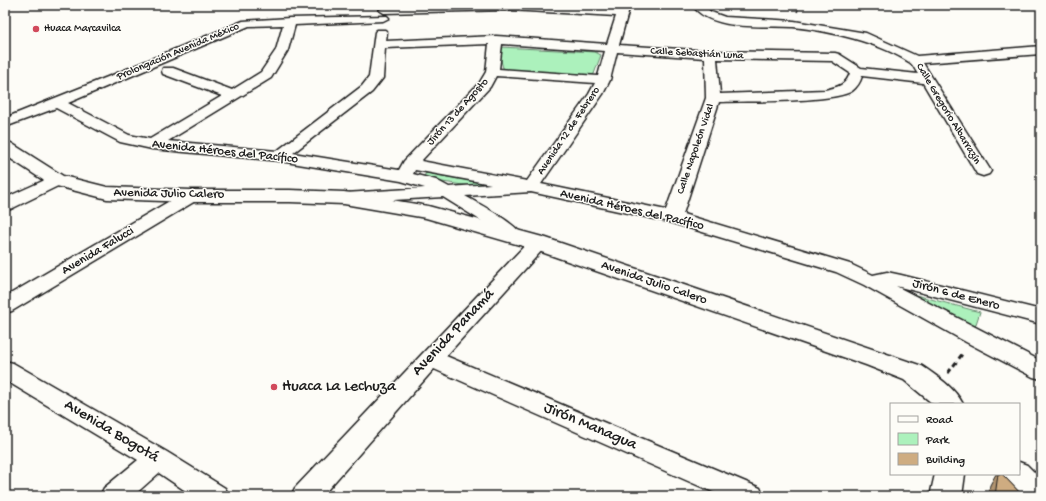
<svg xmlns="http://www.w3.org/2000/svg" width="1046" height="501" viewBox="0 0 1046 501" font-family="'Gochi Hand',sans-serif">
<rect width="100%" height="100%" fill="#fdfcf7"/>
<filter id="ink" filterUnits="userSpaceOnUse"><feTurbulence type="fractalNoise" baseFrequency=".025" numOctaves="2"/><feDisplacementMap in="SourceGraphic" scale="8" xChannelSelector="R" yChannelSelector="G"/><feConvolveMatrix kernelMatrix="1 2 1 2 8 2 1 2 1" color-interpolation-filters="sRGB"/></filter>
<g filter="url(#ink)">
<path fill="#efe4d4" d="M538,5H614L613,9H606Z"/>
<path fill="#acf1bc" stroke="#64866c" d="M500,47L595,52L601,55L594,74L591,76L508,71L503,68L498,49Z
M426,173L495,185L483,188L422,179Z
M912,294L980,312L975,327Z"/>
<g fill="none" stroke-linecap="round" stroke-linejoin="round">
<g stroke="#1c1c1c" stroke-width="3">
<path id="street" d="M457,5H533L618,9L620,5H630L619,45L711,51L835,53L839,54L861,68L918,74C915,70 913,64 909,62C879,42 829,31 793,27C763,25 711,32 692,5H703L711,12L725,17L794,21L866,33L917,56L1041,46V54L923,63L991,171L989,174L983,176L977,174L923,83L862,76C860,83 857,87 852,91C834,103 744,101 719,102L683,214L850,264L873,275L887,272L901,275L1041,310V324L896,286L1041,361V379L1033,377L966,342L864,285L836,272L669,222L531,192L465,196C481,205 512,221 522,235L520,239L513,241L506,239L488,225L443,197L345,203L339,202L336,198L339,194L345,193L425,188L401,181L280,161L152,149L120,142L56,108L5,127V118L115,74L243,21L290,18L387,16L389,18L383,21L295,25L288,50L271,78L168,141L277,151L362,86L369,77L375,32L377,30H385L387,32L386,41L496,36L607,44L616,16L509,10L384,13L379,10L384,7ZM283,25L276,50L261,72L232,90L173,68H163L162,71L163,74L222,96L150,139L129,135L68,103L249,26ZM489,44L486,72L480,82L404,161L399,170L293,153L372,92L383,78L385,48ZM502,44L605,51L598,76L499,69ZM617,52L705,58L706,98L666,210L541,184L603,94L610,80ZM717,59L832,61L850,73C846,86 837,87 825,90L720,94ZM496,76L595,83L589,94L527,181L421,161L490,87ZM415,170L491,184L449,187L436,180L413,174Z
M56,175L62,176L64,180L62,184L11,209L5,210V198Z
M191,191L197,192L200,196L197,200L12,311L5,313V297L185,192Z
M538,237L545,239L547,243L545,247L446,356L760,488L764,496H722L434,369L322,496H291L295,488L531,239Z
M5,361L13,363L167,452L225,488L229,496H193L159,473L133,496H100L104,488L138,460L5,380Z"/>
</g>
<g stroke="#1c1c1c" stroke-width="3">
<path id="secondary" d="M5,142L11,143L63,176L107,187L191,190H290L344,192L428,206L546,238L922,366C938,377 954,387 963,404H933L904,380L866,365L530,248L426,218L344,204L290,202H191L107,199L49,184L5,155Z
M1019,462L1027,465L1041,479V496H1017L1005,483L1001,474H1019Z
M935,474H965L962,496H930Z"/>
</g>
<path stroke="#1c1c1c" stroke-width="1.5" stroke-dasharray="2.5 2" stroke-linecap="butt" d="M797,12L800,5"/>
<path stroke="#1c1c1c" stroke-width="3" stroke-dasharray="5 4" stroke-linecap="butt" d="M948,373L963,353"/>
<use href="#street" fill="#fdfcf7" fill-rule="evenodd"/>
<use href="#secondary" fill="#fdfcf7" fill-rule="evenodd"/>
</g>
<path fill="#b1946f" stroke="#1c1c1c" d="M996,474H1002L1023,496H988L990,485Z"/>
<path fill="#ceac81" stroke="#1c1c1c" d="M998,474H1002L1023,496H995Z"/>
</g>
<g fill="#d1495b" stroke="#fdfcf7" stroke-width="1.5">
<circle cx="36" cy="29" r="4"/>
<circle cx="274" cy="387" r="4"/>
</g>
<g text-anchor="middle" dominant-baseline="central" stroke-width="3" stroke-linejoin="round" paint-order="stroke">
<g font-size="11" fill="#1c1c1c" stroke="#fdfcf7" text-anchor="start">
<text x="44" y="29">Huaca Marcavilca</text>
</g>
<g font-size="11" fill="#1c1c1c" stroke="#fdfcf7">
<text transform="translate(178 52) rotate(-23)">Prolongación Avenida México</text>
<text transform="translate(697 54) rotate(3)">Calle Sebastián Luna</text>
<text transform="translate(458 112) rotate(-48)">Jirón 13 de Agosto</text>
<text transform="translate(948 114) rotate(59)">Calle Gregorio Albarrazín</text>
<text transform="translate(569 131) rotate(-56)">Avenida 12 de Febrero</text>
<text transform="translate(696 149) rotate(-71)">Calle Napoleón Vidal</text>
</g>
<g font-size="13" fill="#1c1c1c" stroke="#fdfcf7">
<text transform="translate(225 152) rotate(6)">Avenida Héroes del Pacífico</text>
<text transform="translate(169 194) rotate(1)">Avenida Julio Calero</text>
<text transform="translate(632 210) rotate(13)">Avenida Héroes del Pacífico</text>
<text transform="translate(98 251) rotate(-31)">Avenida Falucci</text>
<text transform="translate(654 283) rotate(19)">Avenida Julio Calero</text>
<text transform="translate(956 295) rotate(15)">Jirón 6 de Enero</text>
</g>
<g font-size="16" fill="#1c1c1c" stroke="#fdfcf7">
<text transform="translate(454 333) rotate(-47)">Avenida Panamá</text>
<text transform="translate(590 427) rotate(23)">Jirón Managua</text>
<text transform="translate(111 432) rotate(31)">Avenida Bogotá</text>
</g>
<g font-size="16" fill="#1c1c1c" stroke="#fdfcf7" text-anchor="start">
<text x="282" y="387">Huaca La Lechuza</text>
</g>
</g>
<rect width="1046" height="501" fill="none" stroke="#fdfcf7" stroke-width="20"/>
<rect x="10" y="10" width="1026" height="481" fill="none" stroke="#1c1c1c" stroke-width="1.5" filter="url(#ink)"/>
<rect x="890" y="403" width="130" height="72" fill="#fdfcf7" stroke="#a3a29f"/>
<rect x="898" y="416" width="20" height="6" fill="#fdfcf7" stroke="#a3a29f"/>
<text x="926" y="423" font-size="12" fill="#1c1c1c">Road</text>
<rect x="898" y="433" width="20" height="12" fill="#acf1bc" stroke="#a3a29f"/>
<text x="926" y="443" font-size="12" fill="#1c1c1c">Park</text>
<rect x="898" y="453" width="20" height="12" fill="#ceac81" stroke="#a3a29f"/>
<text x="926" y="463" font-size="12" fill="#1c1c1c">Building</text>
</svg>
